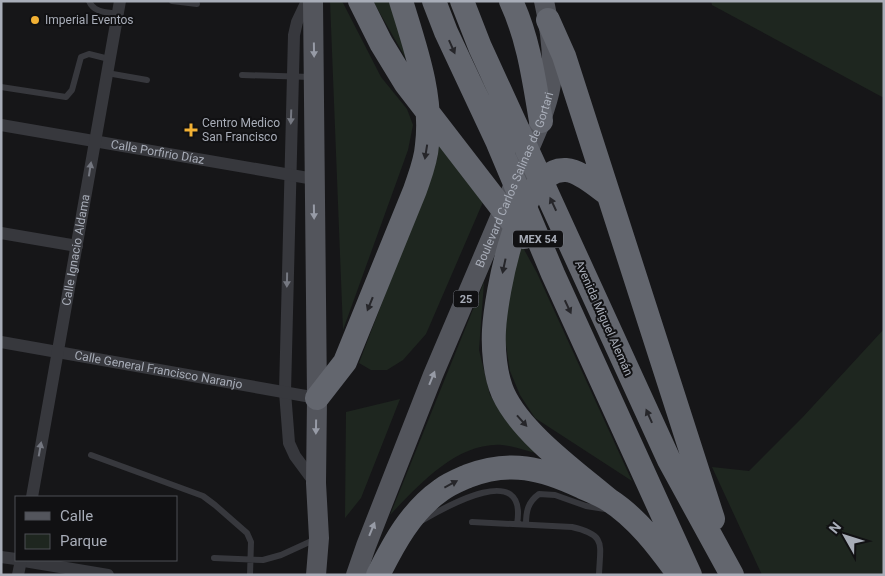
<svg xmlns="http://www.w3.org/2000/svg" width="885" height="576" viewBox="0 0 885 576" font-family="Roboto,sans-serif">
<rect width="100%" height="100%" fill="#161618"/>
<path fill="#1e261f" d="M330,1H342L381,77L407,109L413,125L408,150L343,330Z
M373,1H393L409,64Z
M711,1H884V98L712,5Z
M439,142L483,202L426,334L403,360L387,370H371L359,363L437,159Z
M521,244L537,273L632,481L535,418L520,395L510,371L505,339L510,274Z
M484,282L479,350L490,395L513,429L543,455C530,452 515,446 502,445C457,442 419,485 390,515Z
M884,329V575H762L712,467L749,471L802,418Z
M400,399L361,498L345,518L346,412Z"/>
<g fill="none" stroke-linecap="round" stroke-linejoin="round">
<path stroke="#37383d" stroke-width="6" d="M89,1C94,13 107,12 118,14
M172,1L197,4
M107,73L147,80
M242,75L311,77
M1,87L66,97L72,90L81,57L89,54L109,59
M91,455L203,496L215,505L247,533L251,542L250,575
M423,520C447,506 528,460 517,524
M472,522L572,527C607,535 600,544 599,575
M526,524C526,511 528,502 539,494L555,495L586,506L605,509
M214,558L263,560L281,555L316,539"/>
<g stroke="#37383d" stroke-width="12">
<path d="M307,1L297,22L294,35L285,392L289,443L295,456L315,483"/>
<path id="s1" d="M1,125L314,179"/>
<path d="M1,233L77,246"/>
<path id="s2" d="M1,342L317,398"/>
<path id="s3" d="M32,497L120,1"/>
<path d="M1,557L16,559"/>
<path d="M18,560L108,575"/>
<path d="M18,575L21,560"/>
</g>
<g stroke="#53555c" stroke-width="20">
<path d="M313,1L317,398L316,483L319,538L316,575"/>
<path id="s4" d="M356,575L366,546L433,375L541,121C544,109 550,96 551,83C554,56 550,27 544,1"/>
</g>
<path stroke="#63666e" stroke-width="24" d="M360,1L381,43L406,84L524,237
M434,1L446,32L498,143L553,274L690,575
M462,1L480,47L669,460L732,575
M511,1C529,40 534,80 541,121
M548,20L564,56L713,519
M608,194C596,186 581,171 566,170C518,167 496,295 494,330C493,349 495,375 503,393C521,433 576,472 609,500
M317,398L345,362L415,190C420,175 426,161 427,145C433,96 415,47 401,1
M378,575C394,543 411,511 441,490C449,484 459,480 468,476C510,460 542,468 582,487C591,491 601,495 609,500C637,518 658,546 677,572"/>
</g>
<defs><path id="oneway-solid" d="M-6-.8H1V-3.2L6.5 0L1 3.2V.8H-6Z" transform="scale(1.25)"/></defs>
<g fill="#26262a">
<use href="#oneway-solid" transform="translate(452 47) rotate(66)"/>
<use href="#oneway-solid" transform="translate(426 152) rotate(99)"/>
<use href="#oneway-solid" transform="translate(553 204) rotate(-115)"/>
<use href="#oneway-solid" transform="translate(504 266) rotate(102)"/>
<use href="#oneway-solid" transform="translate(370 304) rotate(112)"/>
<use href="#oneway-solid" transform="translate(568 307) rotate(65)"/>
<use href="#oneway-solid" transform="translate(649 416) rotate(-114)"/>
<use href="#oneway-solid" transform="translate(522 421) rotate(48)"/>
<use href="#oneway-solid" transform="translate(451 484) rotate(-28)"/>
</g>
<g fill="#979ba6">
<use href="#oneway-solid" transform="translate(314 50) rotate(89)"/>
<use href="#oneway-solid" transform="translate(314 212) rotate(89)"/>
<use href="#oneway-solid" transform="translate(432 378) rotate(-68)"/>
<use href="#oneway-solid" transform="translate(316 427) rotate(91)"/>
<use href="#oneway-solid" transform="translate(372 529) rotate(-68)"/>
</g>
<g fill="#757881">
<use href="#oneway-solid" transform="translate(291 117) rotate(92)"/>
<use href="#oneway-solid" transform="translate(90 169) rotate(-81)"/>
<use href="#oneway-solid" transform="translate(287 280) rotate(91)"/>
<use href="#oneway-solid" transform="translate(40 449) rotate(-80)"/>
</g>
<g fill="#f2b134" stroke="#111113" stroke-width="2">
<circle cx="35" cy="20" r="5"/>
<path d="M188.5 122.5h5v5h5v5h-5v5h-5v-5h-5v-5h5z"/>
</g>
<g text-anchor="middle" dominant-baseline="central" stroke-width="4" stroke-linejoin="round" paint-order="stroke">
<g fill="#111113" stroke="#7b7e86" stroke-width="1">
<rect x="513" y="230.5" width="50" height="17" rx="4"/>
<rect x="453.5" y="290.5" width="25" height="17" rx="4"/>
</g>
<g font-size="11" font-weight="bold" fill="#a8adb8">
<text x="538" y="239">MEX 54</text>
<text x="466" y="299">25</text>
</g>
<g font-size="12" fill="#a8adb8" stroke="#111113" text-anchor="start">
<text x="45" y="20">Imperial Eventos</text>
<text x="202" y="123">Centro Medico<tspan x="202" dy="14">San Francisco</tspan></text>
</g>
<g font-size="12" fill="#a8adb8" stroke="#111113">
<text stroke="none"><textPath href="#s1" startOffset="159">Calle Porfirio Díaz</textPath></text>
<text stroke="none"><textPath href="#s4" startOffset="426">Boulevard Carlos Salinas de Gortari</textPath></text>
<text stroke="none"><textPath href="#s3" startOffset="251">Calle Ignacio Aldama</textPath></text>
<text transform="translate(604 318) rotate(66)">Avenida Miguel Alemán</text>
<text stroke="none"><textPath href="#s2" startOffset="160">Calle General Francisco Naranjo</textPath></text>
</g>
</g>
<rect width="885" height="576" fill="none" stroke="#a8adb8" stroke-width="5"/>
<rect x="15" y="496" width="162" height="65" fill="#111113" stroke="#4d4f55"/>
<rect x="25" y="512" width="25" height="8" fill="#53555c" stroke="#4d4f55"/>
<text x="60" y="521" font-size="15" fill="#a8adb8">Calle</text>
<rect x="25" y="534" width="25" height="15" fill="#1e261f" stroke="#4d4f55"/>
<text x="60" y="546" font-size="15" fill="#a8adb8">Parque</text>
<g transform="translate(845 536) rotate(309)" stroke="#111113" stroke-width="4" paint-order="stroke">
<path d="M0-4L9 19L0 12L-9 19Z" fill="#a8adb8"/>
<text y="-8" font-size="14" font-weight="bold" text-anchor="middle" fill="#a8adb8">N</text>
</g>
</svg>
